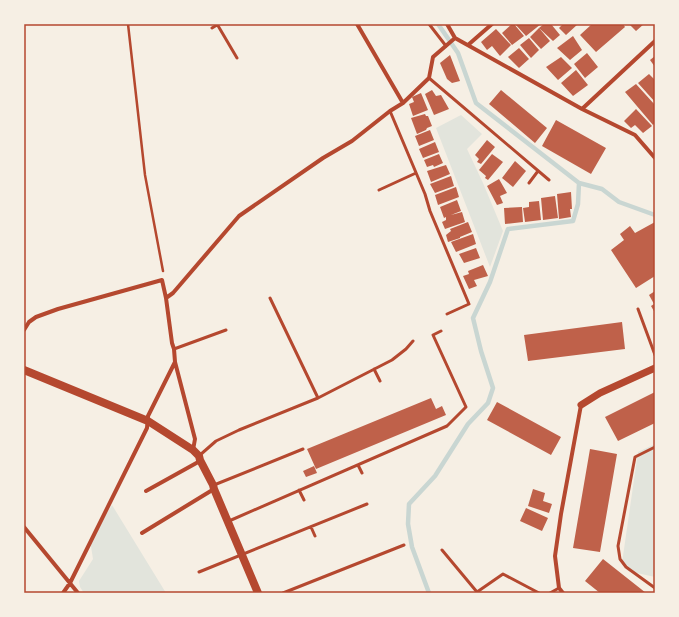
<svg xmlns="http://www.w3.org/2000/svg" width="679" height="617" viewBox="0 0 679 617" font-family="Roboto,sans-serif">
<rect width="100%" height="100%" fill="#f6efe4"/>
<path fill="#e2e4dc" d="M461,115L482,134L467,149L483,183L503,231L490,267L436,128Z
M655,444V577L628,571L622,563L638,452Z
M112,505L166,593H84L80,587L79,581L93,559L90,540Z"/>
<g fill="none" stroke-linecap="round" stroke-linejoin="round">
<path stroke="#c9d6d2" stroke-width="4.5" d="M579,183L602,189L619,202L655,215
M429,593L412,547L408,524L409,504L435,476L468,424L488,403L493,388L481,351L473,318L490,282L508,229L573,221L578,204L579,183L476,103L458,53L438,24"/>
</g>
<path fill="#bf614a" d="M512,24H514L524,36L512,45L502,33Z
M515,24H541L526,36Z
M544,24H551L560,35L553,41L539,28L550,41L541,49L530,37L539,28Z
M563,24H578L566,35L559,28Z
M592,24H623L625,27L596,52L580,35Z
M629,24H644L636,31Z
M496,29L511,45L500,56L492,46L487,50L481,42Z
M573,36L582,50L570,60L557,48Z
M529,38L539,50L531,58L520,45Z
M519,48L529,59L519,68L508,57Z
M587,53L598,67L585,78L574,64Z
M450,55L460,81L452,83L447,79L440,63Z
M655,56V67L650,60Z
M561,57L572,68L558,80L546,67Z
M576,70L588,85L573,96L561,83Z
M649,74L655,80V102L638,83Z
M636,84L655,105V123L653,125L625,92Z
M432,90L436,96L441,95L449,109L434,115L425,94Z
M501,90L547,128L535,143L489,104Z
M421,93L428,110L413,116L409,104L414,102L412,97Z
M636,109L652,126L643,133L635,125L631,128L624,121Z
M425,114L426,116H428L432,126L427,128L426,130L417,134L411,118Z
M556,120L606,148L591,174L542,146Z
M430,130L434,140L419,146L415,136Z
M487,140L495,147L481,164L477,162L479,159L475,155Z
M435,142L439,152L423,158L419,149Z
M439,154L443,163L434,167L433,165L427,167L424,160Z
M492,154L503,162L488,180L485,178L486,176L479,170Z
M515,161L526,171L513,187L502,178Z
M446,165L450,174L431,182L427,171Z
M451,176L454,186L435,193L430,184Z
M499,179L507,193L500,196L503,203L497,205L487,186Z
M456,187L459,197L438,205L435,195Z
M571,192L572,209H570L571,217L559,219L557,194Z
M555,196L558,218L543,220L541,198Z
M457,200L461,211L451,215L462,212L465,222L445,229L442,222L446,220V217L444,218L440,207Z
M539,201L541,220L525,222L523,208L529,207V202Z
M522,207L523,222L505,224L504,208Z
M468,222L472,232L460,237V238L448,242L446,235L451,231L450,229Z
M655,222V276L636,288L611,250L624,240L620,234L630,226L635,233Z
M473,234L476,244L456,252L451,242Z
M476,248L480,258L464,263L459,254Z
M483,265L488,276L474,280L477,286L469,289L463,276L469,274L468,271Z
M655,291V313L651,306L654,304L649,295Z
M622,322L625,349L528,361L524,335Z
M655,392V423L618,441L605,417Z
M431,398L436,409L442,406L446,415L316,469L307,449Z
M497,402L561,437L551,455L487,420Z
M590,449L617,454L600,552L573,548Z
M314,466L317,473L306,477L303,471Z
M533,489L545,493L543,501L552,504L549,513L528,506Z
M526,508L548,518L542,531L520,521Z
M603,559L646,593H600L585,581Z"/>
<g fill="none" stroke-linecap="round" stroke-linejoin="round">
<path stroke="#b5482f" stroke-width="2.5" d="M128,24L145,175L163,271"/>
<path stroke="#b5482f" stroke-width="3" d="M217,24L237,58
M429,24L446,46
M212,28L217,25
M429,78L549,180
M390,111L425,194L430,211L469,304L447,314
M529,183L538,171
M379,190L416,173
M270,298L318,398
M638,309L655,355
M174,349L226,330
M374,369L380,381
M655,447L635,457L618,546L620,559L626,567L655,588
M200,455L216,441L239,430L318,398L392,360L406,349L413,341
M358,465L362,473
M214,485L303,449
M299,490L304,500
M229,521L447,426L466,407L433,335L441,331
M311,527L315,536
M442,550L477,592L503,574L539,593
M199,572L367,504
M283,593L404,545
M550,593L559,588"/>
<path stroke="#b5482f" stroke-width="4" d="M357,24L403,103
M447,24L455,38L582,109L635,135L655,158
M468,45L492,24
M582,109L655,41
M166,298L173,293L239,216L323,158L352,141L390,111L403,103L429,78L433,57L455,38
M24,330L29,322L36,317L58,309L162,280L166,298L172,343L174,349L175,362
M146,491L200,461
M24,527L78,593
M142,533L214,489
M63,593L70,583L147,428L148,416L175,362L195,439L193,450
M563,593L559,588L555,556L561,514L581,405"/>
<path stroke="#b5482f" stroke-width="7" d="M581,405L600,393L655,368"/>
<path stroke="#b5482f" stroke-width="8" d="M24,370L148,421L193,450L199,456L200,460L213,485L214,489L258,593"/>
</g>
<rect width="679" height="617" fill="none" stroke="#f6efe4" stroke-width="50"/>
<rect x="25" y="25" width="629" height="567" fill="none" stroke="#b5482f" stroke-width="1.5"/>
</svg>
